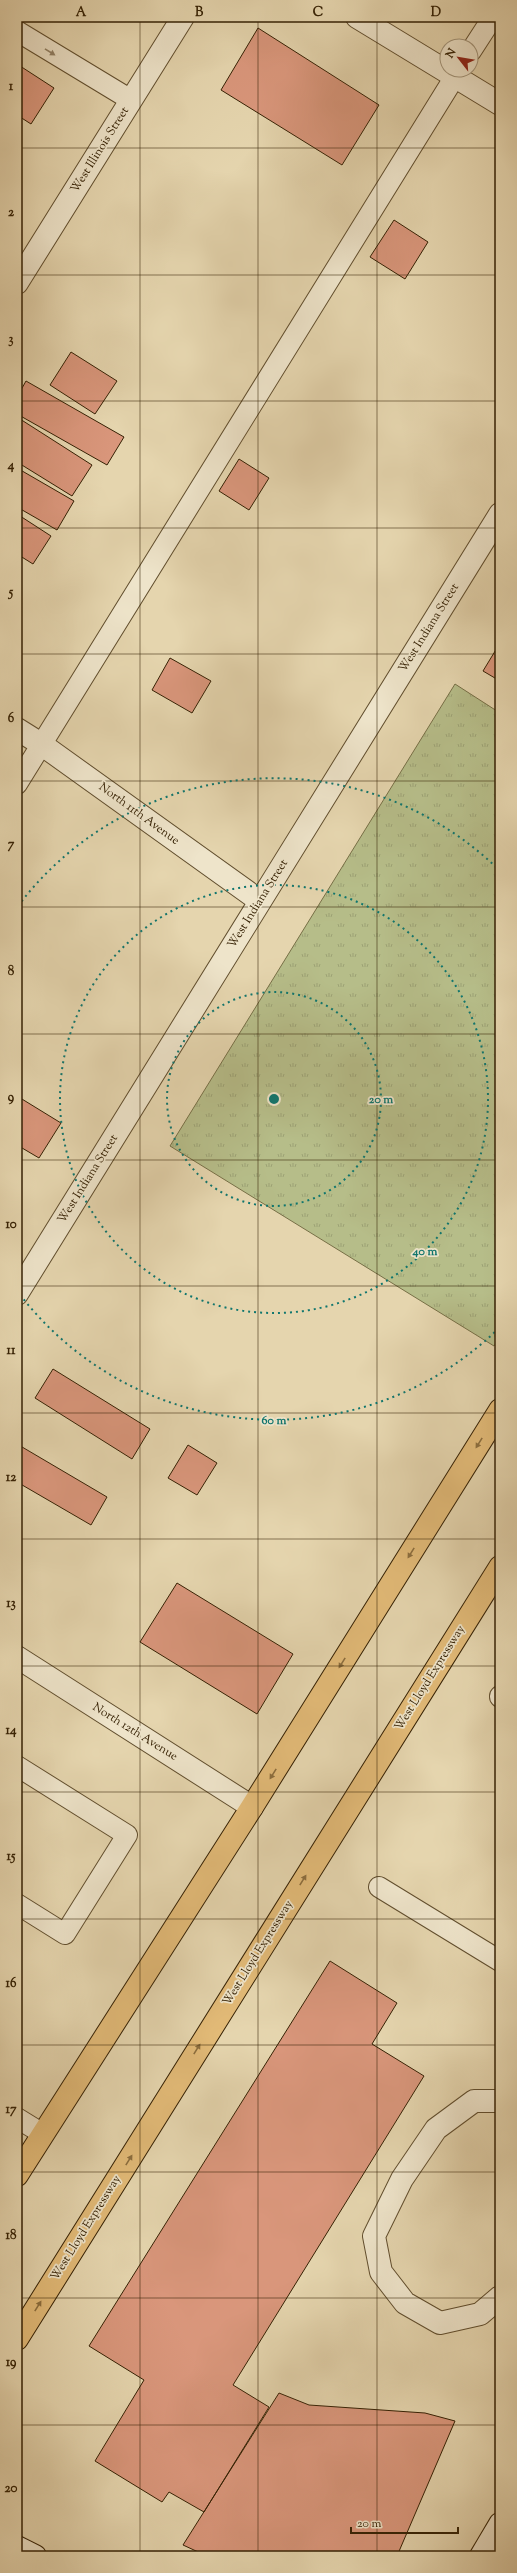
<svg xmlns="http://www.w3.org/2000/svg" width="517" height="2573" viewBox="0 0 517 2573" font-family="'Sorts Mill Goudy',serif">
<defs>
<pattern id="park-tufts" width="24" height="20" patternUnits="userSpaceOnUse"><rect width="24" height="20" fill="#b6bd89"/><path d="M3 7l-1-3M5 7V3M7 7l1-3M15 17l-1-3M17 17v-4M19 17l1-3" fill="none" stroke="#9da275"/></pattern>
</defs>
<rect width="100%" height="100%" fill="#e5d5ae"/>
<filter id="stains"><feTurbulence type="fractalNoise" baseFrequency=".005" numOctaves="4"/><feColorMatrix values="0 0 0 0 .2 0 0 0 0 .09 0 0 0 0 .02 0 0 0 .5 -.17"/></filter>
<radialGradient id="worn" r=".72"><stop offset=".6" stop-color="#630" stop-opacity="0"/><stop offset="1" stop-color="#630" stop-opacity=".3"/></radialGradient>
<path fill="url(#park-tufts)" stroke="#766f46" d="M455,684L500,713V1337L494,1346L170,1146Z"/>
<path fill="#d9967b" stroke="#352104" d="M258,28L379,105L342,165L221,90Z
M17,64L54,88L31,124L17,115Z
M394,220L428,242L405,279L370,257Z
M71,352L117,381L95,414L50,385Z
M26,381L124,437L107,465L17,414V397Z
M20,419L92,465L72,496L17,462V424Z
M239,459L269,478L249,510L219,491Z
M17,468L74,501L57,530L17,507Z
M17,514L51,536L33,564L17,554Z
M500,643V681L483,671Z
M170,658L211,681L192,713L152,690Z
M17,1096L61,1123L39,1158L17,1145Z
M53,1369L150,1429L132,1459L35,1398Z
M17,1444L107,1497L91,1525L17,1482Z
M188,1445L217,1463L197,1495L168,1478Z
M177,1583L293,1654L257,1714L140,1642Z
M330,1961L397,2003L372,2044L424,2076L233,2385L269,2407L204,2512L169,2492L162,2502L95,2461L144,2380L89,2346Z
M279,2393L309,2405L425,2413L455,2421L397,2556H207L183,2545Z"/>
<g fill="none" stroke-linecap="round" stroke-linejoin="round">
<g stroke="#614e2e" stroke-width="22">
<path id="lane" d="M17,31L131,100
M471,51L493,17
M17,784L459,70
M500,1696V1697
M17,1766L127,1835L65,1934L17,1904
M379,1887L500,1961
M17,2118L43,2134"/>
</g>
<g stroke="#614e2e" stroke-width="24">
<path id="street" d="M357,17L500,104
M17,283L183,17
M17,729L41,744L260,901
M17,1294L500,514
M17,1657L252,1807
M500,2101H474L436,2129L402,2179L374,2236L381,2272L405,2303L440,2323L480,2314L500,2297"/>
</g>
<g stroke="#352104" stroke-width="24">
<path id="secondary" d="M17,2547L35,2556
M481,2556L500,2524"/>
</g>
<g stroke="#352104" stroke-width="24">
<path id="highway" d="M17,2175L252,1807L500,1410
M17,2339L500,1567"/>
</g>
<use href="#lane" stroke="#eee4ca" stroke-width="20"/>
<use href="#street" stroke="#eee4ca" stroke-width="22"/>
<use href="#secondary" stroke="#eee4ca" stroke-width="22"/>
<use href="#highway" stroke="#e2ba77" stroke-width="22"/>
</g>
<defs><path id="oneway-solid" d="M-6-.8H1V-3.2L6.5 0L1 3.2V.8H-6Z"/></defs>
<use fill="#928267" href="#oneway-solid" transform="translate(50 52) rotate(32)"/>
<g fill="#8c6e3e">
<use href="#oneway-solid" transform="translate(479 1443) rotate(122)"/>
<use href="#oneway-solid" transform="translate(411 1553) rotate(122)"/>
<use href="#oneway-solid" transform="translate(342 1663) rotate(122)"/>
<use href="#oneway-solid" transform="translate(273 1774) rotate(122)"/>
<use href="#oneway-solid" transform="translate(303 1880) rotate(-58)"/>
<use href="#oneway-solid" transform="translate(197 2049) rotate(-58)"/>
<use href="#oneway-solid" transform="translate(129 2160) rotate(-58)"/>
<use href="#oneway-solid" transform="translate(38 2306) rotate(-58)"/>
</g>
<path fill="none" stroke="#352104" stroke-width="1" stroke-opacity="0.55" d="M140,17V2556M258,17V2556M377,17V2556M17,148H500M17,275H500M17,401H500M17,528H500M17,654H500M17,781H500M17,907H500M17,1034H500M17,1160H500M17,1286H500M17,1413H500M17,1539H500M17,1666H500M17,1792H500M17,1919H500M17,2045H500M17,2172H500M17,2298H500M17,2425H500"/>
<g fill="none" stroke="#0f766e" stroke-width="2" stroke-dasharray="2 4">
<circle cx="274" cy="1099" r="107"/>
<circle cx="274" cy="1099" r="214"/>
<path d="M499 1328A321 321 0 0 1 18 1292M18 906A321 321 0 0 1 499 870"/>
</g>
<g text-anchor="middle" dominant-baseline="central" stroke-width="3.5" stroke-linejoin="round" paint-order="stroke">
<g font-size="12" fill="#352104" stroke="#eee4ca">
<text transform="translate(100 150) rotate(-58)">West Illinois Street</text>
<text transform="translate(429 628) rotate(-58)">West Indiana Street</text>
<text transform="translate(139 814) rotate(36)">North 11th Avenue</text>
<text transform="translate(258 904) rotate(-58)">West Indiana Street</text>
<text transform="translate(88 1179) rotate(-58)">West Indiana Street</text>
<text transform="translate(430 1678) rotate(-58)">West Lloyd Expressway</text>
<text transform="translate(135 1732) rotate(32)">North 12th Avenue</text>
<text transform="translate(258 1953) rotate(-58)">West Lloyd Expressway</text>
<text transform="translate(86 2228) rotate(-58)">West Lloyd Expressway</text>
</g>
</g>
<circle cx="274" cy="1099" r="6" fill="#0f766e" stroke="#eee4ca" stroke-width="2"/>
<g font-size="12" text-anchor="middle" font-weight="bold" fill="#0f766e" stroke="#eee4ca" stroke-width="3.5" stroke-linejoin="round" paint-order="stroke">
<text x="381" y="1103">20 m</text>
<text x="425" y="1255">40 m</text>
<text x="274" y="1424">60 m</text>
</g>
<rect width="517" height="2573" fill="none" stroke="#e5d5ae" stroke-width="44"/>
<g transform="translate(459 58) rotate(301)"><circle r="19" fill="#eee4ca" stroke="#a4967b"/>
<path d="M0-3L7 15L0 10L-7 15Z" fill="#8f2418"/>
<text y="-6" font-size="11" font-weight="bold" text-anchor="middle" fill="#352104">N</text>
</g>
<path d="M351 2527v6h107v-6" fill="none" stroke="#352104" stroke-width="2"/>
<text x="357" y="2527" font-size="12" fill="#352104" stroke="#eee4ca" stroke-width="3" paint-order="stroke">20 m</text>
<rect x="22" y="22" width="473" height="2529" fill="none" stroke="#352104" stroke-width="1.5"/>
<g font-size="13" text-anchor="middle" font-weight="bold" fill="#352104">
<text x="81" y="16">A</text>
<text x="199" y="16">B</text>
<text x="318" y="16">C</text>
<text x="436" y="16">D</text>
<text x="11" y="90">1</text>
<text x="11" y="216">2</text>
<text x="11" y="343">3</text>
<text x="11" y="469">4</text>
<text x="11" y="596">5</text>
<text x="11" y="722">6</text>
<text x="11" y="848">7</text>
<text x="11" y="975">8</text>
<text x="11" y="1101">9</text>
<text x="11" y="1228">10</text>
<text x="11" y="1354">11</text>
<text x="11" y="1481">12</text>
<text x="11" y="1607">13</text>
<text x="11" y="1734">14</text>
<text x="11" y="1860">15</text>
<text x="11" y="1987">16</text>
<text x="11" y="2113">17</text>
<text x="11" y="2239">18</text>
<text x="11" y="2366">19</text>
<text x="11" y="2492">20</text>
</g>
<rect width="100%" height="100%" filter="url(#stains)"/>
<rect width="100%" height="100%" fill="url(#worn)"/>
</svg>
